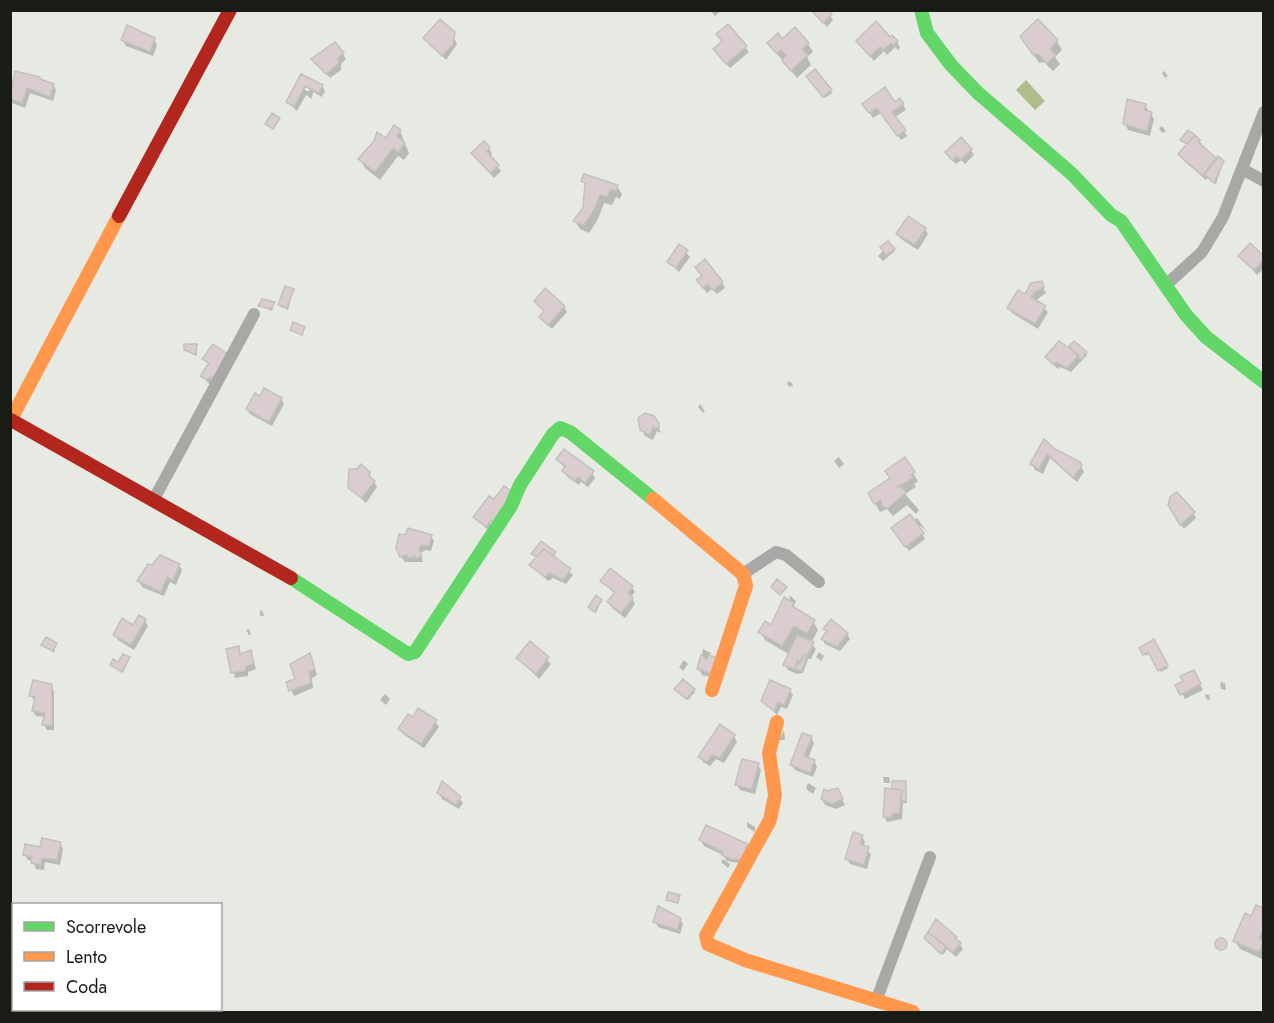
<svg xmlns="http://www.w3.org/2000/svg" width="1274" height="1023" viewBox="0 0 1274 1023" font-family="Jost,sans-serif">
<rect width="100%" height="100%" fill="#e7eae2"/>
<path fill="#aebd8a" d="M1026,80L1045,101L1035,110L1016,90Z"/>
<path fill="#0003" fill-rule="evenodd" d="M710,10H722L715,16Z
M812,10L830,15L833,20L827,27Z
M728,26L749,52L730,68L718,55L723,42L718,35Z
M452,32L457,44L446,60L425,38Z
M154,39L157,45L153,56L126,46L123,40Z
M890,39L897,42L900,47L898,50L895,47L887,55L884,51L874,61L858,41Z
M782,41L808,44L813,52L807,57L811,65L797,78L769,44Z
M1057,41L1062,50L1055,57L1060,64L1053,71L1044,62L1039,63L1027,45Z
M343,54L346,59L341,64V70L330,78L313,59Z
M1164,71L1168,76L1165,78L1162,73Z
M16,73L53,85L56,90L53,101L30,93L25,108L12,103L10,92Z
M301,76L322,86L325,91L322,97L313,92L312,99L306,95L297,111L288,102ZM303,78L310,91H306L300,80Z
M809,79L831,91L832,93L825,98Z
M900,100L906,110L895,117L907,136L901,140L881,113L873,118L864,104H895Z
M1145,105L1154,119L1150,136L1128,130L1125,124Z
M1162,126L1166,131L1162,133L1159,128Z
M400,131L409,153L404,160L398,156L380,180L365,168L360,159Z
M1182,140L1199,141L1217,160L1223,162L1216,184L1208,178L1206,180L1183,160L1180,154L1188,145Z
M489,148L492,154L490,157L501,171L494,178L473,153Z
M971,150L974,155L965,164L961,160L956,164L950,158Z
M583,181L617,186L622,194L620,199L616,197L612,205L604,203L598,219L589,233L580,229L575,221L584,209L586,186Z
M925,229L928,234L918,250L901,239L898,234Z
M680,246L690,257L679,272L669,262Z
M893,249L895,251L883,261L878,256L884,250Z
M1240,256L1264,258V268L1257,275Z
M698,281L722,282L725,288L717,294L712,289L707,293Z
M1041,283L1046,293L1035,301L1048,312L1038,329L1012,313L1009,308Z
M293,290L288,310L281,307L280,305Z
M535,302L564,307L567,312L552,329L544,322L541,317L545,312Z
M274,303L272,311L260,306Z
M196,345V356L185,350Z
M1086,353L1087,355L1071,372L1060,367L1058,369L1046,357Z
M204,359L231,361L210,385L202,376L209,365Z
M787,381L792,383L793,387L788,386Z
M261,398L281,399L284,404L272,426L250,414L247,409Z
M700,404L705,411L703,413L698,407Z
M657,423L661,433L657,431L653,440L645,436L642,430Z
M1043,442L1079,463L1084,472L1077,482L1050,458L1043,474L1035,470L1032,464Z
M839,457L844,464L839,468L834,461Z
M557,460L592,472L595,478L588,487L581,482L579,485L567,477L565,468Z
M361,466L369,473L377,487L366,503L350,488V470Z
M913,473L918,481L914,484L916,487L905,494L919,510L916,514L907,505L893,516L887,509L880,512L870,494L892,479Z
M495,501L489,531L475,518Z
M1170,509L1193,513L1196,518L1184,529Z
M917,518L927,532L921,526L919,527L925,539L909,551L896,534Z
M431,536L434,541L431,551L425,550L421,553L423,562H405L401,556Z
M555,553L554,558L573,575L566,584L553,578L548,581L531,565L538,558L533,554Z
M179,565L182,570L176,585L170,582L164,596L142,587L139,581Z
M602,581L632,587L635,592L631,597L635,604L625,618L612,608L609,602L615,594Z
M789,595L796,601L794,606L797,611L813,621L818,630L811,643L816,649L811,659H808L803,673L797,674L788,670L785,665L790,655L765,640L760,632L772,627L791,603Z
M601,601L596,613L591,609L589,607Z
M260,610L263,612L264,616H260Z
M145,620L148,626L134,650L118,640L115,635Z
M249,629L251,635H249L246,630Z
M825,629L847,634L850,639L840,651L825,644L822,639L827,633Z
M1153,641L1168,668L1161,672L1150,653L1146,656L1141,648Z
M56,644L54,653L43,645Z
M530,644L551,664L539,679L518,658Z
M238,648L241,655L250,652L256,669L248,672V676L235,678L228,650Z
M703,649L711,653L709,657L717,679L702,675L699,669Z
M819,652L824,656L821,661L816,657Z
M129,659L123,673L112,665L119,664Z
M312,660L317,675L312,678L313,688L294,696L291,690Z
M684,660L688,664L683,671L679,667Z
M1193,672L1203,690L1185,699L1177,685Z
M1220,682L1225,683L1226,690L1221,689Z
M51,685L54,691V730H47L44,725L45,717L36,716L33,711L35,702L31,696Z
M693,690L695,692L688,700L677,691Z
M789,690L793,695L787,709L781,707L777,715L763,701Z
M385,694L390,699L386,705L380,700Z
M1205,694L1209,695L1210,700L1206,699Z
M413,719L435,721L439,727L424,748L403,734L400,729Z
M784,730L785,740H779Z
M734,736L737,742L724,763L716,759L710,766L703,762L700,757Z
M811,737L814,743L808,759L814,761L817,767L813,777L795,770L791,765Z
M758,765L761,770L755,794L740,790L737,785Z
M883,777H889L890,783H884Z
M808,783L816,788L813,794L806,789Z
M906,785L907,803H903L902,819L887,822L884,816Z
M439,793L459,798L463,803L459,809L442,799Z
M840,795L845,805L836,809L825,805L822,799Z
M747,822L755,827V832L747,827Z
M707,827L744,864L727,861L730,865L728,868L721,862L723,859L728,863L723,855L704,846L701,840Z
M862,836L865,842L863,847L871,854L867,869L850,864L847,859Z
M60,843L63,849L60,865L45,862L44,870L36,869L33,861L28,860L24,854Z
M1264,910V960L1240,949L1235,941Z
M680,919L683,924L680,934L658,927L655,921Z
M936,921L956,938L963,949L956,957L947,949L943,955L926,938Z
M1218,941H1224L1225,950L1219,949Z"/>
<path fill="#dbcdcf" stroke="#c2c1be" stroke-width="1.5" d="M811,10H828L832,14L823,23Z
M440,19L455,32L453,45L442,56L423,38Z
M1038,19L1058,40L1050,49L1056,55L1047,63L1038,54L1033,55L1020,36Z
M876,21L890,37L892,35L898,41L894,45L891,43L883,50L880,47L870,56L856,41Z
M728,24L747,46L726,64L713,49L722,41L716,34Z
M127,25L155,38L150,52L121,40Z
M795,27L809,43L802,49L808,55L791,71L782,61L786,55L781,50L777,54L767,43L778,33L782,39Z
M335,42L344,53L338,58V64L326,74L311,59Z
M815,69L832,90L823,97L806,76Z
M15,71L40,77V79L54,84L50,97L27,88L22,103L10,99Z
M301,74L323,85L319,93L305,86L294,107L286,102Z
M885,87L895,102L900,98L904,104L892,112L906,130L897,136L877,108L869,113L862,104Z
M1127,99L1146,104L1144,110L1152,112L1147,131L1123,124Z
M272,113L280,118L273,129L265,124Z
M394,125L401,130L397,136L405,143L398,152L393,148L375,172L358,159L374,141L377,132L386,138Z
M1188,130L1195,135L1187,144L1180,140Z
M1195,135L1200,140L1198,142L1217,159L1203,176L1178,154Z
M961,137L972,149L961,160L957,156L952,160L945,152Z
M484,141L490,147L487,152L499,165L490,173L471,153Z
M1218,156L1224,161L1214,183L1204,174Z
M584,174L618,185L616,191L611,189L607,197L600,195L594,210L584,225L573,221L583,208L585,183L581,181Z
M908,216L926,228L915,245L896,234Z
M888,241L895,249L886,255L880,247Z
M1250,243L1264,256V260L1254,270L1238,256Z
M679,244L688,250L676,268L667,262Z
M705,259L723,282L713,290L708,284L703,288L696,280L702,276L695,267Z
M1042,281L1044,287L1035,292L1031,297L1046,306L1035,324L1007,308L1018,290L1025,294L1031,283Z
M285,286L294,289L287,308L278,305Z
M545,288L565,306L548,325L539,317L544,311L534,301Z
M262,299L275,302L271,309L258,306Z
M293,322L305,327L302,335L290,330Z
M1059,341L1079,355L1067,368L1056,362L1054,365L1045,357Z
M1074,341L1087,352L1081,360L1069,346Z
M184,344H197L196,355L184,350Z
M213,344L229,355L212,379L210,377L207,380L200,376L209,363L202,359Z
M264,388L282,398L269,422L246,409L255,393L260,396Z
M645,413L654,416L659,423V427L656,429L653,427L650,435L640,430L638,418Z
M1044,439L1055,449L1080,462L1082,466L1073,478L1047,454L1039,469L1030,464Z
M564,449L594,471L585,483L578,477L575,481L562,471L565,466L556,459Z
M905,457L915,472L911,475L913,478L897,487H902L906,493L887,509L882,506L881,500L874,504L868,493L890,478L885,471Z
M361,464L370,472L369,476L375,481L362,498L348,488L349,469H357Z
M504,486L513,492L495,523L491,520L486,527L473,517L489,496L494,499Z
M1177,492L1195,512L1180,525L1168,505L1170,497Z
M910,514L924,533L905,547L891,528Z
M408,528L432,535L429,546L421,545L419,547L421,556L416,559L415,556L408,559L407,555L400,557L396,548L399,534L405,535Z
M541,541L556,552L553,556L544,549L537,557L531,554Z
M544,549L571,569L563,580L549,573L545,577L529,565Z
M160,555L180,564L173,580L167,577L161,592L137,581L148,564L152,565Z
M610,568L633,586L628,593L633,598L621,613L607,602L615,592L600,581Z
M777,579L787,587L780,595L771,587Z
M596,595L602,600L594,612L588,607Z
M784,597L794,603L792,606L815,620L807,634L794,626L782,646L758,632L765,621L771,625Z
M139,615L146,619L131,645L113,635L122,618L133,625Z
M831,619L848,633L837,647L821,639L827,631L823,629Z
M797,635L814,642L808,654H805L801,662L798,660L794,669L783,665Z
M46,637L57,643L53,651L41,645Z
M1154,639L1168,665L1158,671L1148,652L1143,655L1139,648Z
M530,641L549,657L536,674L516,658Z
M239,646L240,654L251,650L254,664L246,666L245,671L231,673L226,649Z
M310,653L315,669L309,672L311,683L289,691L286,682L295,679L290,664Z
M123,654L130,657L122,672L110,665L113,659L118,662Z
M805,654H808L802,671L794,669Z
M701,655L707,659L708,655L719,658L714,674L697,669Z
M1194,670L1201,684L1180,695L1175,685L1183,681L1180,676Z
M683,679L695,689L686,699L674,689Z
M33,680L52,684V725H42L45,713L32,711L35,697L29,696Z
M770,680L791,689L784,705L778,702L774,711L761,701Z
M418,708L437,720L421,744L398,729L408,714L413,717Z
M720,724L735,735L720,758L712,755L707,762L698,757Z
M802,733L812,736L804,756L815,760L810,773L790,765Z
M742,759L759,763L752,789L735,785Z
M442,781L461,797L456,805L437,793Z
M892,781H906V801H900L902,790L892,789Z
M838,788L843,799L832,804L821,799L824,789L827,791Z
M885,788L902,790L899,814L893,813L891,817H883Z
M706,825L748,844L741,859H731L722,855L723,852L699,840Z
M853,832L863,835L860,844L869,847L864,865L845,859Z
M42,838L61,842L57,860L42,858L41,865L31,863L32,857L23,855L25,844L40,847Z
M668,892L680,895L678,903L666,900Z
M1256,905L1264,908V929L1259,938L1264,941L1259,952L1233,941L1245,913L1251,916Z
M658,906L681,918L677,930L653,922Z
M936,919L957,937L955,938L961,943L953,952L928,932Z
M928,932L946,947L941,954L924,938Z
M1215 944a6 6 0 1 1 12 0a6 6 0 1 1-12 0Z"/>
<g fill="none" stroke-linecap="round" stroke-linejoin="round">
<path stroke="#a8a9a6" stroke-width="12" d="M1242,169L1264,181
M1166,285L1202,252L1223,217L1264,112
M154,499L254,314
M743,574L776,552L786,555L819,582
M876,1001L930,857"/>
<path stroke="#63d668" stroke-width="14" d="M921,10L927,33L951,65L978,93L1072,174L1111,215L1121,221L1186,315L1206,337L1264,382
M291,578L408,654L415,652L511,506L520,485L553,434L560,428L570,432L653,499"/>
<path stroke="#ff974d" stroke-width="14" d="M10,421L119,216
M653,499L743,574L746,586L712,690
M777,722L769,753L775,795L770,820L706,936L708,944L745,960L913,1012"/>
<path stroke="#b3261e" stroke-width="14" d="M119,216L230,10
M11,420L291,578"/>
</g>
<rect width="1274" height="1023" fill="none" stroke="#191b16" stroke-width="24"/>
<rect x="12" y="903" width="210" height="108" fill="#ffffff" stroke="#a3a4a2" stroke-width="1.5"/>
<rect x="24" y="922" width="30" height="9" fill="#63d668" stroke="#a3a4a2" stroke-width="1.5"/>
<text x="66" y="933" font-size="18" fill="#191b16">Scorrevole</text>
<rect x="24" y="952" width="30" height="9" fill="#ff974d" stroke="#a3a4a2" stroke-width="1.5"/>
<text x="66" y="963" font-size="18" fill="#191b16">Lento</text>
<rect x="24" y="982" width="30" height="9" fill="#b3261e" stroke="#a3a4a2" stroke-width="1.5"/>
<text x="66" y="993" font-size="18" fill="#191b16">Coda</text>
</svg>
